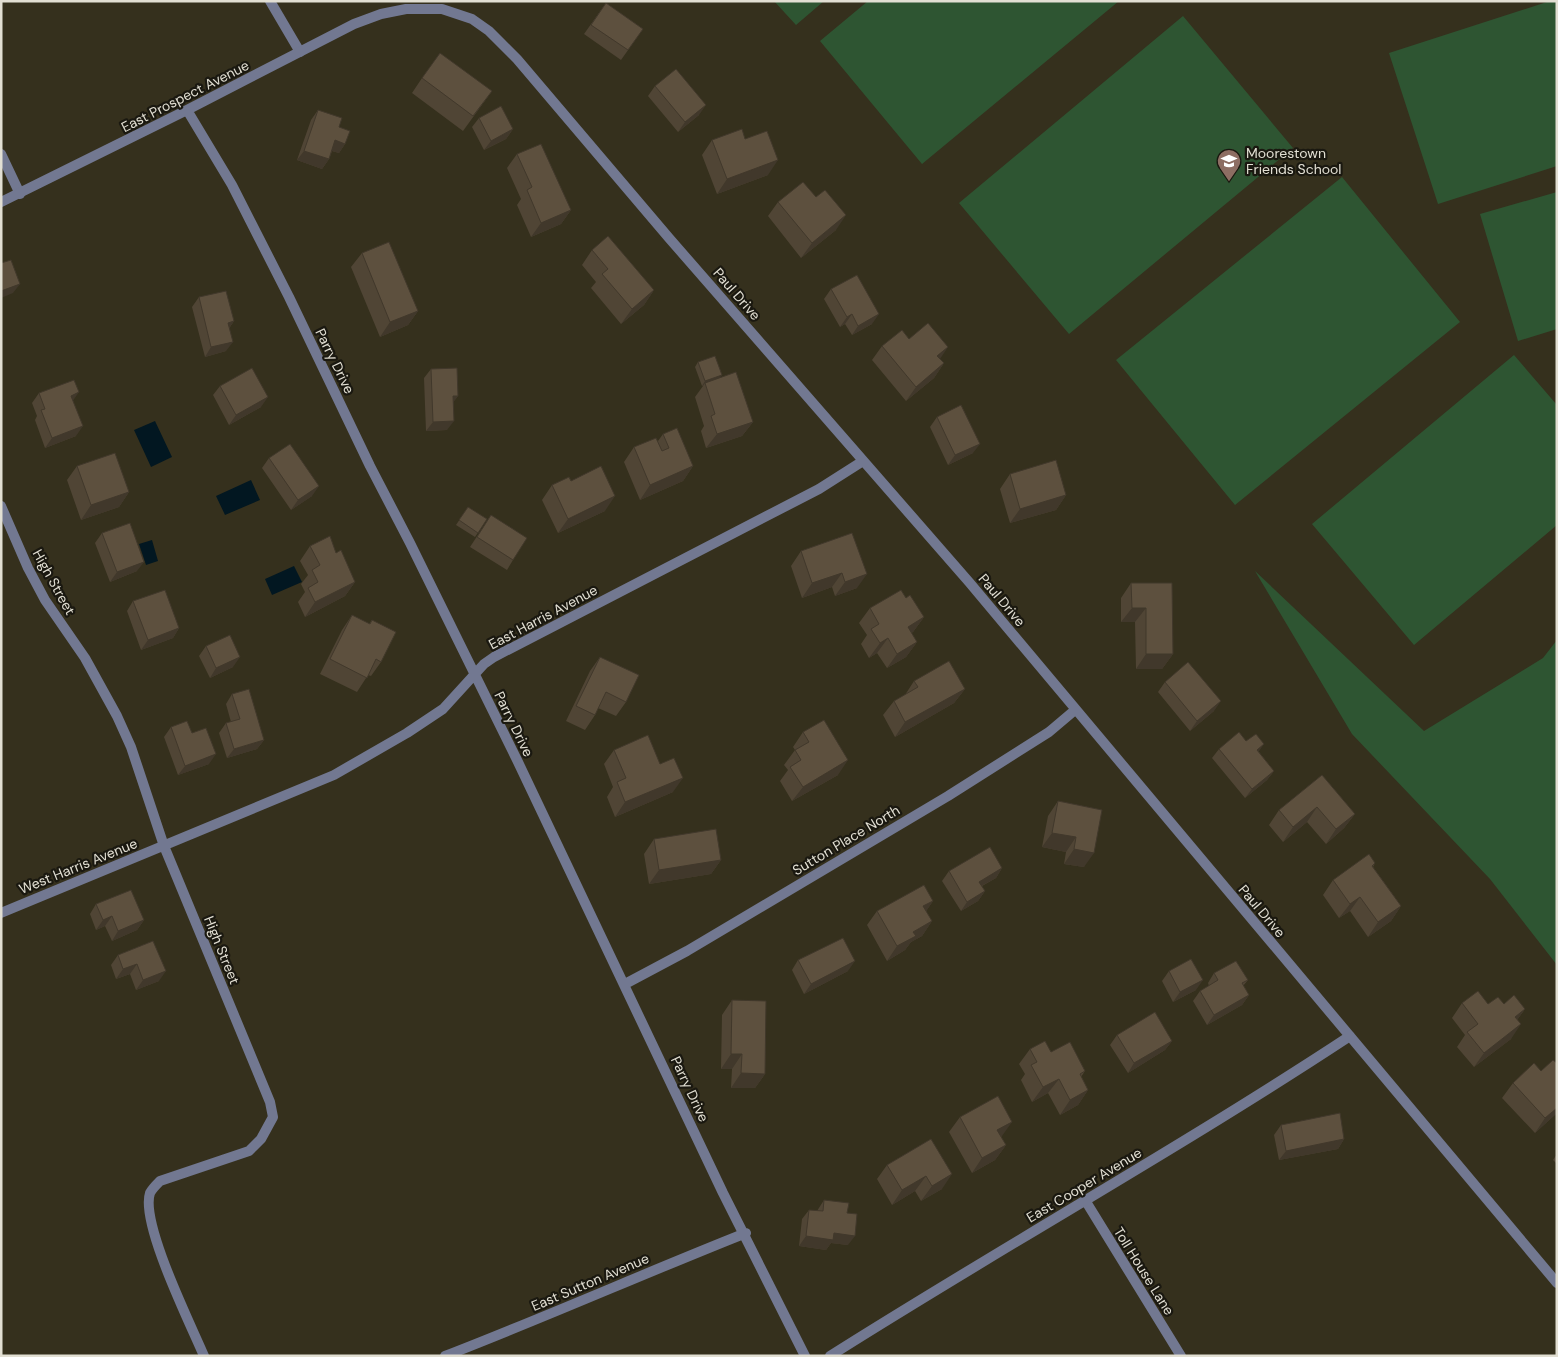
<svg xmlns="http://www.w3.org/2000/svg" width="1558" height="1357" viewBox="0 0 1558 1357" font-family="'DM Sans',sans-serif">
<rect width="100%" height="100%" fill="#35301d"/>
<path fill="#2e5532" d="M774,1H824L796,25Z
M868,1H1119L922,164L820,41Z
M1550,1H1557V166L1438,204L1389,53Z
M1183,16L1293,148L1069,334L959,203Z
M1342,177L1460,322L1235,505L1116,360Z
M1557,192V329L1518,341L1480,214Z
M1514,355L1557,405V525L1414,645L1312,524Z
M1255,571L1424,731L1543,658L1557,640V965L1490,879L1352,734Z"/>
<path fill="#021721" d="M155,421L172,457L151,467L134,430Z
M251,480L260,500L225,515L216,496Z
M152,540L158,561L146,565L139,544Z
M294,566L302,582L272,595L265,579Z"/>
<g fill="none" stroke-linecap="round" stroke-linejoin="round">
<path stroke="#727891" stroke-width="10" d="M270,1L300,52
M1,154L20,194"/>
<path stroke="#727891" stroke-width="10" d="M187,110L232,185L289,297L370,466L410,543L518,762L723,1193L805,1356
M1,202L187,110L354,24L381,14L406,9H442L472,19L489,31L517,59L669,238L969,582L1557,1283
M1,506L28,568L45,600L85,658L117,716L131,747L164,846L270,1102L273,1117L261,1139L249,1151L160,1181C157,1184 152,1189 150,1193C140,1223 191,1325 204,1356
M1,913L334,775L407,733L443,709L484,664L494,657L819,489L863,461
M625,984L687,951L948,796L1049,732L1075,710
M1085,1200L1181,1356
M445,1356C546,1317 645,1273 746,1233
M830,1356C1002,1247 1180,1148 1350,1036"/>
</g>
<path fill="#504535" d="M606,3L643,29L621,60L584,34Z
M422,78L492,91L463,131L412,93Z
M655,86L699,115L678,132L648,96Z
M318,110L339,127L345,144L339,153L332,151L329,159L322,169L297,160L311,120Z
M479,118L513,129L506,139L484,150L472,127Z
M745,139L768,175L717,194L702,155L712,140Z
M517,154L571,210L561,224L531,237L517,205L521,199L507,168Z
M778,202L836,230L801,258L768,216Z
M592,250L654,290L644,305L621,324L591,288L596,282L582,265Z
M362,253L418,311L408,325L380,337L351,267Z
M831,289L872,324L852,335L845,324L840,327L824,299Z
M199,297L234,321L230,327L226,351L205,357L192,307Z
M909,339L940,359L944,363L934,378L906,401L872,360L882,346Z
M698,362L720,378L753,422L742,436L706,448L701,431L704,426L695,397L703,386H702L695,367Z
M431,369L458,396L453,402L447,430L426,431L424,378Z
M220,386L261,407L229,425L213,395Z
M39,393L73,401L76,436L45,448L35,420L37,416L32,403Z
M937,417L973,453L948,465L930,427Z
M663,434L693,466L683,481L640,500L624,462L634,447L658,441Z
M269,458L312,496L291,510L262,468Z
M77,466L129,492L119,507L81,520L67,480Z
M1010,474L1066,495L1056,510L1010,523L1000,489Z
M552,485L605,511L558,533L542,500Z
M468,507L487,519L475,537L456,525Z
M491,515L513,560L507,570L470,547Z
M102,533L137,571L110,582L95,543Z
M852,533L857,588L835,596L832,587L802,598L791,566L801,551Z
M310,546L336,553L355,582L345,596L305,617L298,602L305,592L301,584L308,575L300,561Z
M1131,583L1173,654L1162,669H1136L1135,622H1121V598Z
M906,598L924,617L913,632L911,633L917,642L906,657L887,668L877,653L869,658L861,644L867,635L859,623L870,608Z
M133,601L179,628L173,638L141,650L127,611Z
M352,615L369,624L372,620L381,662L371,676L368,675L357,692L320,674L342,630Z
M206,646L233,667L210,678L199,656Z
M600,657L626,702L616,716L598,708L595,715L585,730L566,721L590,671Z
M914,681L965,689L954,703L895,737L883,715L894,701L905,695Z
M1165,682L1214,711L1190,731L1158,692Z
M232,694L264,740L257,749L227,758L219,733L226,723L231,722L226,704Z
M171,727L192,733L209,764L178,775L164,737Z
M803,732L838,775L792,801L780,781L788,770L784,765L795,750L793,747Z
M1246,741L1259,752L1274,771L1267,780L1245,798L1212,758L1219,749Z
M614,750L660,764L673,792L615,817L607,797L613,787L604,764Z
M1322,775L1355,814L1344,828L1326,844L1307,822L1283,842L1269,825L1279,810Z
M1058,801L1102,810L1084,867L1064,864L1066,852L1042,847L1048,816Z
M654,839L721,860L711,874L649,884L644,854Z
M1375,863L1373,867L1401,906L1391,921L1368,937L1350,911L1339,918L1323,895L1333,880Z
M1002,868L996,878L982,886L985,891L978,901L961,911L942,881L949,871Z
M933,901L926,911L932,921L922,936L911,942L905,950L887,961L867,925L877,911Z
M96,904L144,920L137,930L112,941L105,926L96,930L90,914Z
M153,941L159,981L136,990L130,974L116,979L111,965L118,955Z
M798,960L848,971L804,994L792,970Z
M1169,971L1196,990L1173,1002L1162,981Z
M1214,973L1248,980L1243,986L1249,995L1242,1005L1207,1025L1193,1001L1200,991L1209,986L1208,983Z
M732,1000L765,1074L755,1088H731L732,1069H721L722,1015Z
M1462,1003L1488,1004H1504L1525,1009L1517,1020L1511,1039L1474,1067L1457,1047L1465,1035L1452,1018Z
M1117,1035L1172,1041L1165,1050L1128,1073L1110,1045Z
M1030,1049L1051,1052L1085,1071L1081,1077L1088,1090L1078,1105L1060,1115L1048,1093L1032,1102L1021,1080L1025,1074L1019,1064Z
M1541,1071L1557,1113L1535,1133L1502,1098L1513,1083Z
M960,1117L1002,1136L1001,1137L1006,1145L995,1160L972,1173L949,1132Z
M1281,1125L1344,1139L1338,1149L1279,1160L1274,1135Z
M931,1139L942,1189L921,1201L915,1191L892,1205L877,1179L887,1165Z
M1557,1154V1164L1553,1160Z
M824,1200L847,1213L848,1245L831,1243L826,1250L799,1246L802,1219L809,1210L817,1211Z"/>
<path fill="#41382b" d="M706,105L699,115L678,132L685,122Z
M513,129L506,139L484,150L491,141Z
M335,140L345,144L339,153L328,150Z
M304,151L329,159L322,169L297,160Z
M778,160L768,175L717,194L727,179Z
M571,210L561,224L531,237L541,223Z
M846,215L836,230L801,258L812,243Z
M20,284L13,293L1,298V291Z
M654,290L644,305L621,324L632,309Z
M418,311L408,325L380,337L390,322Z
M852,314L845,324L840,327L847,317Z
M879,314L872,324L852,335L858,326Z
M234,321L227,331L228,323Z
M233,342L226,351L205,357L211,347Z
M948,347L938,362L937,356Z
M944,363L934,378L906,401L916,387Z
M722,375L718,380L705,383L703,386H702L705,381Z
M79,392L72,402L71,396Z
M453,396H458L451,405Z
M268,397L261,407L229,425L236,415Z
M454,421L447,430L426,431L433,422Z
M753,422L742,436L706,448L717,434Z
M83,426L76,436L45,448L52,438Z
M980,444L973,453L948,465L955,455Z
M693,466L683,481L640,500L650,485Z
M319,486L312,496L291,510L298,500Z
M129,492L119,507L81,520L91,505Z
M1066,495L1056,510L1010,523L1020,509Z
M615,496L605,511L558,533L568,519Z
M144,562L137,571L110,582L117,572Z
M842,573L832,587L802,598L812,583Z
M867,574L857,588L835,596L845,582Z
M355,582L345,596L305,617L315,602Z
M1132,608H1146L1135,622H1121Z
M924,617L913,632L897,642L908,627Z
M179,628L173,638L141,650L148,640Z
M888,638L877,653L869,658L880,643Z
M917,642L906,657L887,668L897,654Z
M1146,654H1173L1162,669H1136Z
M240,657L233,667L210,678L216,668Z
M965,689L954,703L895,737L905,722Z
M1221,701L1214,711L1190,731L1197,721Z
M264,740L257,749L227,758L234,749Z
M1264,744L1257,754V750Z
M216,754L209,764L178,775L185,766Z
M848,760L838,775L792,801L803,787Z
M1274,771L1267,780L1245,798L1252,789Z
M683,778L673,792L615,817L625,802Z
M1317,807L1307,822L1283,842L1293,827Z
M1355,814L1344,828L1326,844L1336,829Z
M1052,833L1076,837L1066,852L1042,847Z
M1074,849L1094,853L1084,867L1064,864Z
M721,860L711,874L649,884L659,870Z
M1002,868L996,878L972,891L979,882Z
M985,891L978,901L961,911L967,902Z
M1360,897L1350,911L1339,918L1350,904Z
M933,901L923,916V906Z
M1401,906L1391,921L1368,937L1378,922Z
M112,916L105,926L96,930L103,920Z
M144,920L137,930L112,941L118,931Z
M932,921L922,936L911,942L905,950L887,961L897,946L913,932Z
M855,961L848,971L804,994L811,984Z
M137,964L130,974L116,979L123,969Z
M166,971L159,981L136,990L143,980Z
M1203,980L1196,990L1173,1002L1180,992Z
M1249,995L1242,1005L1207,1025L1214,1015Z
M1525,1009L1514,1024L1515,1017Z
M1521,1024L1511,1039L1474,1067L1484,1053Z
M1172,1041L1165,1050L1128,1073L1134,1063Z
M731,1054H742L732,1069H721Z
M741,1073L765,1074L755,1088H731Z
M1059,1079L1048,1093L1032,1102L1043,1087Z
M1088,1090L1078,1105L1060,1115L1070,1100Z
M1557,1108V1113L1535,1133L1545,1118Z
M1012,1122L1002,1136L987,1144L997,1130Z
M1344,1139L1338,1149L1279,1160L1286,1151Z
M1006,1145L995,1160L972,1173L982,1158Z
M952,1174L942,1189L921,1201L932,1186Z
M926,1176L915,1191L892,1205L902,1190Z
M834,1233L855,1236L848,1245L831,1243L826,1250L799,1246L806,1236Z"/>
<path fill="#5d503e" stroke="#41382b" d="M606,3L643,29L628,50L591,25Z
M440,53L492,91L473,116L422,78Z
M676,69L706,105L685,122L655,86Z
M501,106L513,129L491,141L479,118Z
M318,110L342,118L339,127L350,131L345,144L335,140L329,159L304,151Z
M742,129L745,139L767,131L778,160L727,179L712,140Z
M541,144L571,210L541,223L527,190L532,187L517,154Z
M803,182L816,197L825,190L846,215L812,243L778,202Z
M608,236L654,290L632,309L602,274L608,269L592,250Z
M389,242L418,311L390,322L362,253Z
M11,260L20,284L1,291V263Z
M857,275L879,314L858,326L852,314L847,317L831,289Z
M226,291L234,321L228,323L233,342L211,347L199,297Z
M928,323L948,347L937,356L944,363L916,387L882,346L902,330L909,339Z
M715,356L722,375L705,381L698,362Z
M252,368L268,397L236,415L220,386Z
M457,368L458,396H453L454,421L433,422L431,369Z
M736,372L753,422L717,434L711,416L715,414L705,383Z
M74,380L79,392L71,396L83,426L52,438L41,410L45,409L39,393Z
M961,405L980,444L955,455L937,417Z
M677,428L693,466L650,485L634,447L656,438L662,451L669,448L663,434Z
M290,444L319,486L298,500L269,458Z
M115,453L129,492L91,505L77,466Z
M1056,460L1066,495L1020,509L1010,474Z
M601,466L615,496L568,519L552,485L569,477L571,481Z
M468,507L487,519L478,533L459,520Z
M491,515L527,538L513,560L477,537Z
M130,523L144,562L117,572L102,533Z
M852,533L867,574L845,582L842,573L812,583L801,551Z
M330,536L336,553L341,550L355,582L315,602L308,588L318,582L312,570L320,565L310,546Z
M1131,583H1172L1173,654H1146V608H1132Z
M165,590L179,628L148,640L133,601Z
M901,590L906,598L910,595L924,617L908,627L917,642L897,654L888,638L880,643L871,629L879,624L870,608Z
M352,615L370,624L372,620L396,632L381,662L376,659L367,678L330,659Z
M230,635L240,657L216,668L206,646Z
M600,657L639,675L626,702L606,692L595,715L576,706Z
M949,661L965,689L905,722L894,701L918,687L914,681Z
M1188,662L1221,701L1197,721L1165,682Z
M249,689L264,740L234,749L226,723L240,719L232,694Z
M824,720L848,760L803,787L790,767L801,760L795,750L809,742L803,732Z
M187,721L192,733L206,728L216,754L185,766L171,727Z
M1239,732L1246,741L1256,734L1264,744L1257,750L1274,771L1252,789L1219,749Z
M648,735L660,764L674,758L683,778L625,802L617,782L626,778L614,750Z
M1322,775L1355,814L1336,829L1317,807L1293,827L1279,810Z
M1058,801L1102,810L1094,853L1074,849L1076,837L1052,833Z
M716,829L721,860L659,870L654,839Z
M990,847L1002,868L979,882L985,891L967,902L949,871Z
M1369,854L1375,863L1372,866L1401,906L1378,922L1360,897L1350,904L1333,880Z
M924,885L933,901L923,906L932,921L913,932L916,936L897,946L877,911Z
M131,890L144,920L118,931L112,916L103,920L96,904Z
M843,938L855,961L811,984L798,960Z
M153,941L166,971L143,980L137,964L123,969L118,955Z
M1191,959L1203,980L1180,992L1169,971Z
M1236,961L1248,980L1242,983L1249,995L1214,1015L1200,991L1218,980L1214,973Z
M1478,991L1488,1004L1498,997L1504,1004L1514,995L1525,1009L1515,1017L1521,1024L1484,1053L1467,1032L1478,1024L1462,1003Z
M732,1000L766,1001L765,1074L741,1073L742,1054H731Z
M1155,1012L1172,1041L1134,1063L1117,1035Z
M1045,1041L1051,1052L1070,1042L1085,1071L1080,1074L1088,1090L1070,1100L1059,1079L1043,1087L1031,1065L1037,1062L1030,1049Z
M1553,1060L1557,1063V1108L1545,1118L1513,1083L1534,1063L1541,1071Z
M998,1096L1012,1122L997,1130L1006,1145L982,1158L960,1117Z
M1340,1113L1344,1139L1286,1151L1281,1125Z
M931,1139L952,1174L932,1186L926,1176L902,1190L887,1165Z
M824,1200L849,1203L847,1213L857,1214L855,1236L834,1233L833,1240L806,1236L809,1210L823,1211Z"/>
<defs>
<g id="school-pin" transform="scale(1.25)"><path d="M0 17L-7.5 6A9.5 9.5 0 1 1 7.5 6Z" fill="#8d6e63" stroke="#1a1810"/><path d="M0-5L7-2L0 1L-7-2ZM-4 1L0 2.5L4 1V4Q0 6-4 4Z" fill="#fff"/></g>
</defs>
<g fill-rule="evenodd">
<use href="#school-pin" x="1229" y="161"/>
</g>
<g text-anchor="middle" dominant-baseline="central" stroke-width="4.5" stroke-linejoin="round" paint-order="stroke">
<g font-size="14" fill="#e2dfd3" stroke="#1a1810">
<text transform="translate(185 96) rotate(-27)">East Prospect Avenue</text>
<text transform="translate(737 294) rotate(49)">Paul Drive</text>
<text transform="translate(335 361) rotate(64)">Parry Drive</text>
<text transform="translate(54 582) rotate(61)">High Street</text>
<text transform="translate(1002 600) rotate(50)">Paul Drive</text>
<text transform="translate(543 617) rotate(-28)">East Harris Avenue</text>
<text transform="translate(514 724) rotate(64)">Parry Drive</text>
<text transform="translate(846 840) rotate(-31)">Sutton Place North</text>
<text transform="translate(78 866) rotate(-22)">West Harris Avenue</text>
<text transform="translate(1262 911) rotate(50)">Paul Drive</text>
<text transform="translate(222 950) rotate(68)">High Street</text>
<text transform="translate(690 1089) rotate(65)">Parry Drive</text>
<text transform="translate(1084 1185) rotate(-31)">East Cooper Avenue</text>
<text transform="translate(1144 1271) rotate(58)">Toll House Lane</text>
<text transform="translate(590 1282) rotate(-23)">East Sutton Avenue</text>
</g>
<g font-size="14" fill="#e2dfd3" stroke="#1a1810" text-anchor="start">
<text x="1246" y="153">Moorestown<tspan x="1246" dy="16">Friends School</tspan></text>
</g>
</g>
<rect width="1558" height="1357" fill="none" stroke="#e2dfd3" stroke-width="5"/>
</svg>
